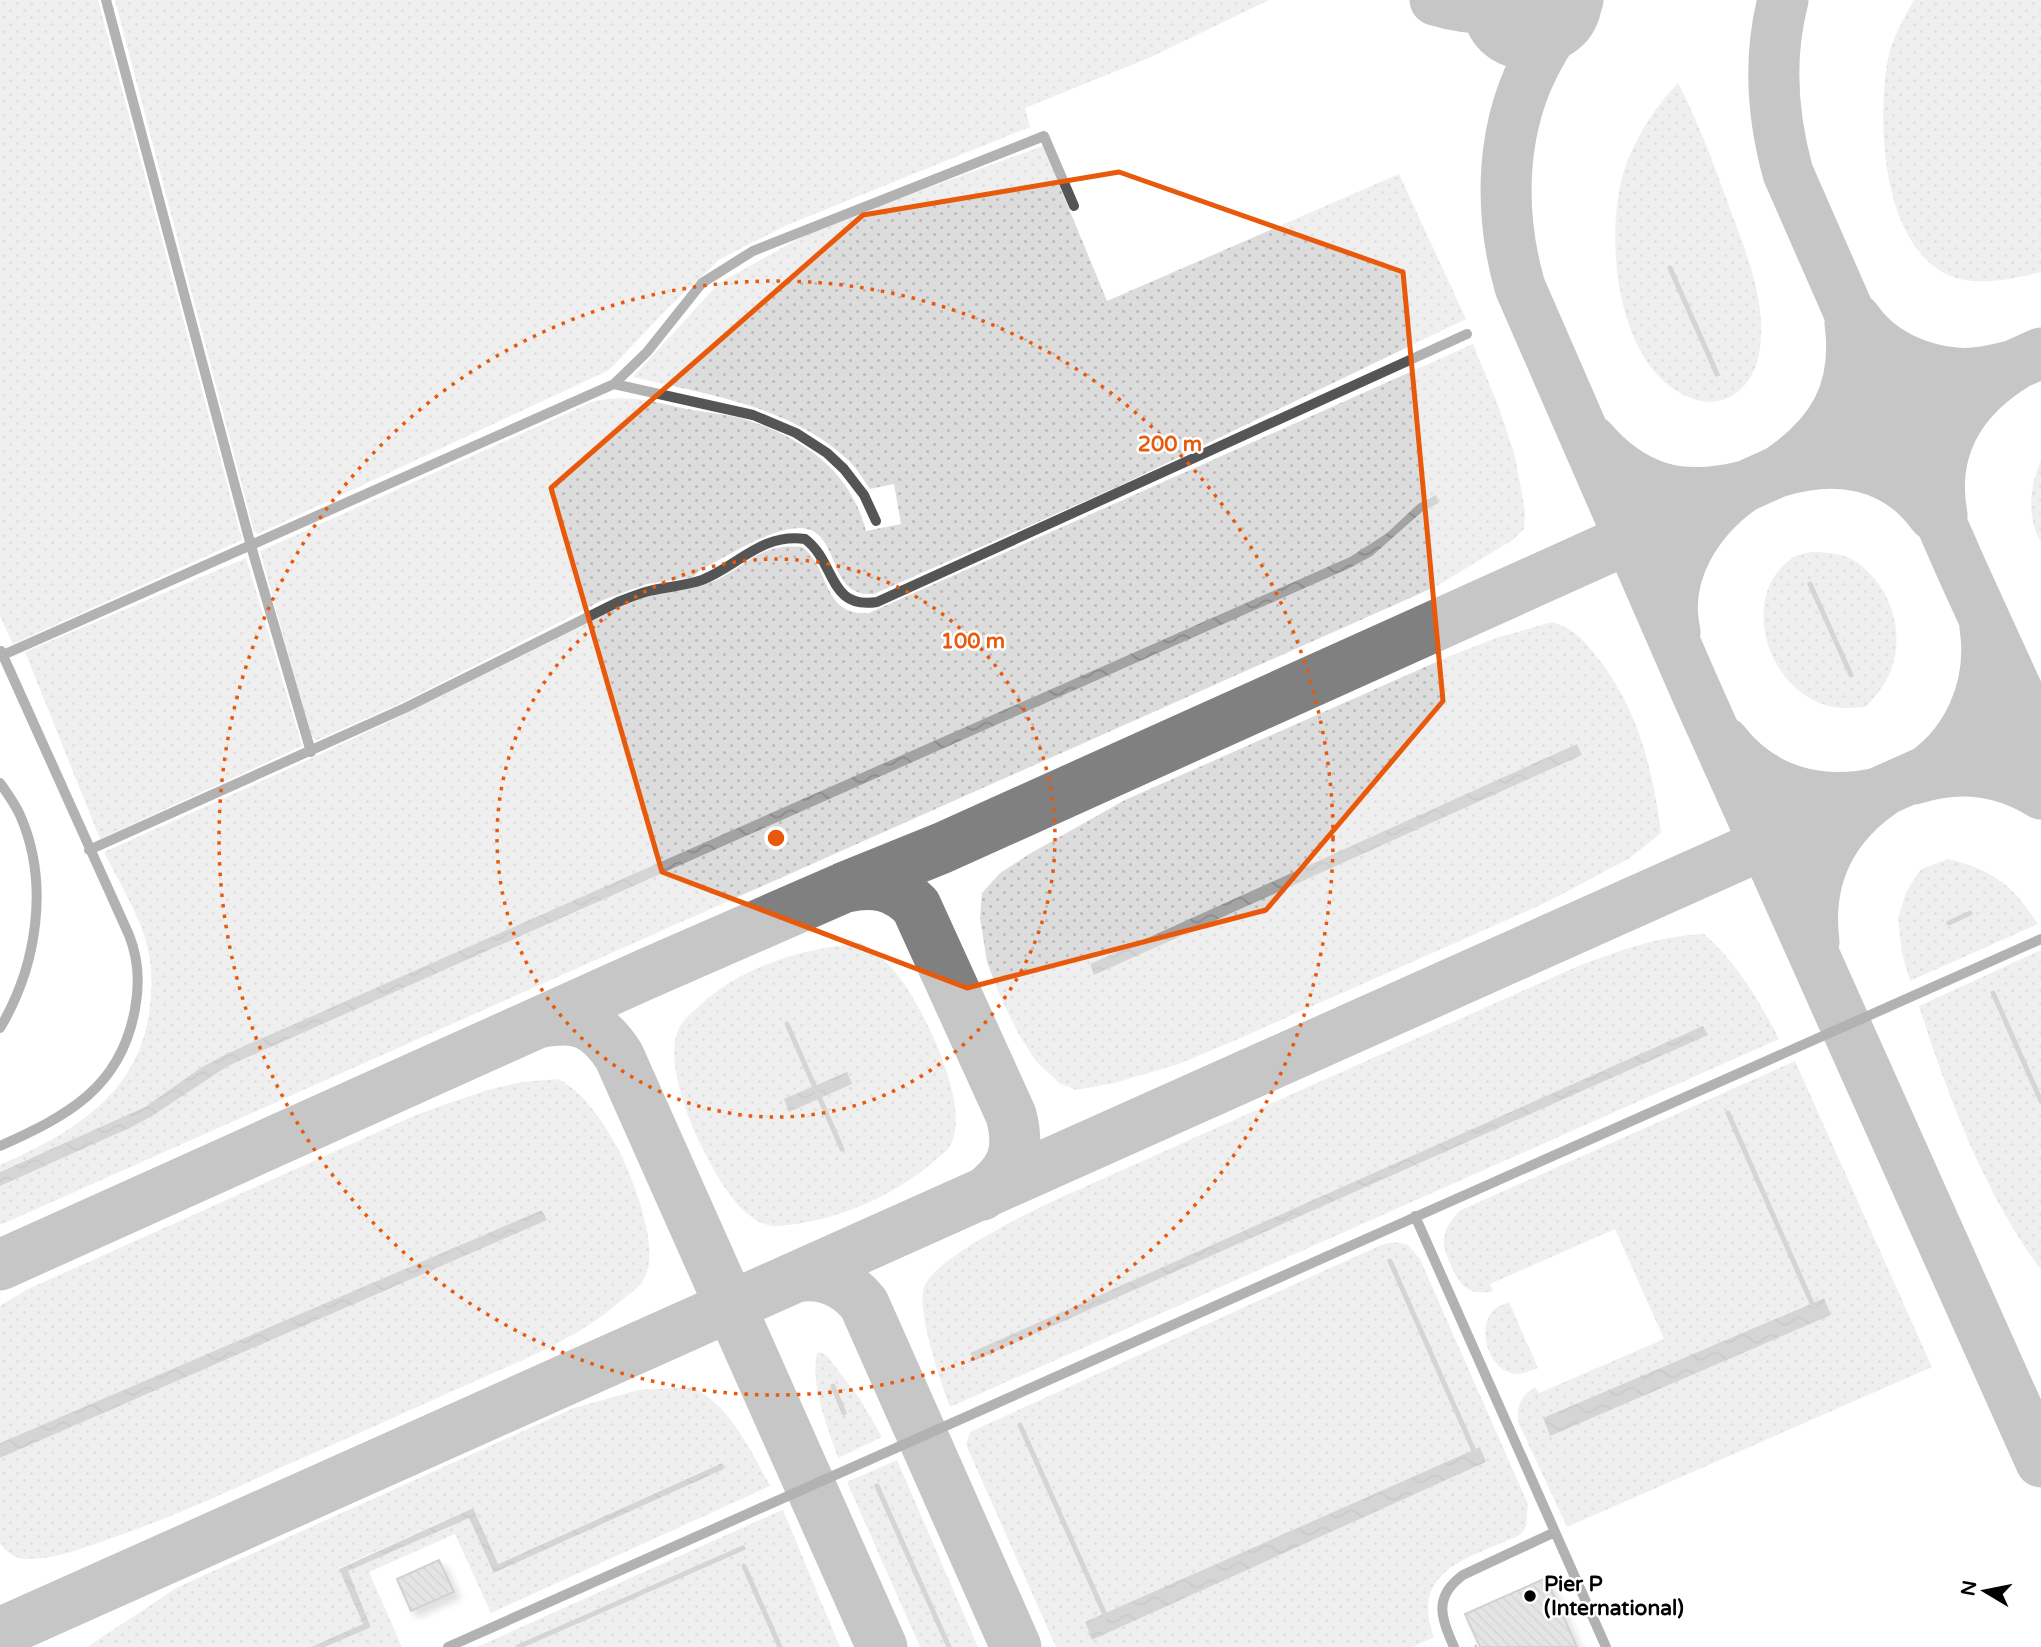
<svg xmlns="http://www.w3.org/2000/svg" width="2041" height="1647" viewBox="0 0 2041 1647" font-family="'Varela Round',sans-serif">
<defs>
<pattern id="green-dots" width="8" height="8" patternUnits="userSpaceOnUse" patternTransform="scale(1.75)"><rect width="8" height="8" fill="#dcdcdc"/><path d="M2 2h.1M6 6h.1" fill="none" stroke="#bbb" stroke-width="1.8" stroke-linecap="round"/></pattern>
<pattern id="water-waves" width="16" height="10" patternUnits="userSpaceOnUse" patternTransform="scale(1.75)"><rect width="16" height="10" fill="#a3a3a3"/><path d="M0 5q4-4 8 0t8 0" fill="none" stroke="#8b8b8b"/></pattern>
<pattern id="building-back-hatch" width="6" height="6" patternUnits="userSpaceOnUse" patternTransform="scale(1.75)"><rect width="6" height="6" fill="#c4c4c4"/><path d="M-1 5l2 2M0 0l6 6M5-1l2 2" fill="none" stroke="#a7a7a7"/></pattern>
<filter id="shadow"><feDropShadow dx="6" dy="6" stdDeviation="3.5" flood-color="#0004"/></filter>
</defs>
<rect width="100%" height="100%" fill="#fff"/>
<path fill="url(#green-dots)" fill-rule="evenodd" d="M0,0H98L242,540L13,644L0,616Z
M115,0H1269L1151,57L1025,108L1030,127L787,225L720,259L671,305L609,370L258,534L254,531Z
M1914,0H2041V272C2016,278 1982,286 1956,278C1882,254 1876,122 1888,59C1892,38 1904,18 1914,0Z
M1678,83C1697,119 1711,157 1725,195C1742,242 1767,297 1760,348C1758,365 1752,379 1740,390C1727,402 1708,405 1691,398C1614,369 1602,229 1627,162C1639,132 1656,106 1678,83Z
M1043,146L1107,301L1399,174L1466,319L1119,486L874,594C825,598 842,529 800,528C771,528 727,556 701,570L693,577L647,584L603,600L403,702L317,740L311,737L260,551L592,402C625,393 655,402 687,409C710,413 735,415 756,423C809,442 852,475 866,531L901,524L894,484L870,489C863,479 856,467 847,459C790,406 706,394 633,377L719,283L818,228Z
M1473,344L1498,405L1515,456L1525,510L1524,529L1514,539L1437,586L0,1225V1186L132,1127L152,1116L228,1066L1350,568L1372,556L1423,511L1438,503L1430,497L1418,504L1387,533L1348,559L224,1055L199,1069L145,1107L0,1172V1165C70,1134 137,1096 149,1013C152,992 153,971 148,950C141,916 119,883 104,852C206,806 309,761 409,712C487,674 562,629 643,598C663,591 685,591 706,584C744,572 755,542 802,547C831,568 822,617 869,613Z
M2041,461V542C2026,519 2030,483 2041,461Z
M1811,552C1824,552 1842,553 1853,560C1887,581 1903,623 1894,660C1890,679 1878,693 1866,707C1848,709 1829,709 1813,700C1764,676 1742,594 1791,559C1796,555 1804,553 1811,552Z
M246,558L302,746L100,839L25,652Z
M1552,622C1576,629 1586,643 1601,662C1639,713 1653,770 1661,833L1630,858L1545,903L1236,1040L1179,1064L1114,1083L1076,1090L1059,1083L1035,1060L1018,1033L1000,996L987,962L980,918L982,893L1000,873L1031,853L1125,800L1443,659L1496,638ZM1577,745L1582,755L1094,974L1090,964Z
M1948,859C1993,870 2013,885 2038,924L1910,981L1902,953L1898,919L1906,892L1921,869Z
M1704,934C1737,963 1759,1000 1779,1039L950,1407C941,1383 916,1311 924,1287C935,1258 1024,1215 1053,1201L1576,967C1618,951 1658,936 1704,934ZM1703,1026L974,1361L971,1353Z
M860,943C875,951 886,960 896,973C922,1004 976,1112 948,1149C944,1154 937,1158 932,1163C891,1197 840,1219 788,1225C783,1225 776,1227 772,1226C738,1221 712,1168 699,1141C686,1114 667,1062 677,1033C681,1022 691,1013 700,1005C744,965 802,949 860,943Z
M2041,950V1270C1983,1191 1949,1099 1919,1006Z
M1795,1061L1932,1367L1567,1527L1518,1422C1517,1405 1521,1396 1535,1387L1539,1393L1664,1339L1615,1229L1490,1284L1493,1291C1469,1297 1459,1285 1451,1265C1447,1256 1443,1248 1444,1238C1446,1226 1452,1218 1461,1210ZM1823,1298L1831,1315L1549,1435L1543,1418Z
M558,1079C588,1093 616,1141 628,1170C639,1198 661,1256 642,1282C637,1289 628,1295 622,1300C574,1342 512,1364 455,1390C395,1417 335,1444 275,1470C219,1496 162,1521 104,1541C78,1550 54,1559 27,1559C15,1559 8,1553 0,1544V1458L547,1219L542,1210L0,1443V1306L26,1290L418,1114L487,1090L522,1082Z
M1394,1242L1408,1245L1420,1259L1528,1504L1526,1527L1520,1535C1470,1558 1409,1569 1434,1637L1413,1647H1056L966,1445L970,1432L1381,1245ZM1480,1447L1486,1462L1092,1640L1085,1622Z
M1509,1302L1538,1368C1531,1370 1524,1374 1517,1374C1490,1372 1477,1334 1491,1313C1495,1307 1502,1305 1509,1302Z
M820,1352L827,1356L860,1399L882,1437L838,1458C828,1427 810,1387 817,1353Z
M692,1387C729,1404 752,1452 770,1486L491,1613L455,1534L369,1572L402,1647H325L371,1626L347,1571L469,1517L495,1573L724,1469L721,1463L497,1564L472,1508L339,1568L363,1624L311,1647H87L178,1587L574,1408L638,1390Z
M897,1460L978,1647H920L847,1482Z
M783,1510L840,1647H477L782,1510Z"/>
<path fill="url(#water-waves)" d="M1436,495L1439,503L1423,511L1372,556L1350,568L228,1066L152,1116L132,1127L0,1186V1172L145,1107L199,1069L224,1055L1350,557L1387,533L1418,504Z
M1577,744L1582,755L1094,975L1090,964Z
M1703,1026L1708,1035L974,1361L970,1353Z
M847,1072L852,1084L789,1112L784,1099Z
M542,1210L547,1220L0,1458V1443Z
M1824,1298L1831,1315L1550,1436L1543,1418Z
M1480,1447L1486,1462L1092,1640L1085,1622Z
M722,1463L724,1469L494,1573L469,1518L348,1571L371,1627L325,1647H311L363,1624L339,1569L473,1508L498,1564Z"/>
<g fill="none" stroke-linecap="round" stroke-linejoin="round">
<path stroke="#a3a3a3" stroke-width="5" d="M1670,268L1717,374
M1810,584L1851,675
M1949,923L1970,913
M1993,993L2041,1101
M787,1024L842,1149
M1728,1113L1814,1308
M1390,1261L1475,1453
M833,1386L844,1413
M1020,1425L1106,1617
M877,1486L949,1647
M744,1566L780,1647
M518,1647L743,1548"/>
<path stroke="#808080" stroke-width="51" d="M1435,0C1465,9 1494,11 1525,6
M1578,0C1565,17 1551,34 1541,53C1500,124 1498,210 1520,287L1695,689L2041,1462
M1783,0C1768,58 1772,115 1788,173L1962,570L2041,743
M1856,319C1877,351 1917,370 1955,373C1975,375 1995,370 2015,365C1960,399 1930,449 1942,515
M1850,323C1859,391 1832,436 1777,472C1836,454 1895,462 1933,515
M1591,440C1634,490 1682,502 1745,486C1698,518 1662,573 1675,632
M1985,627C1994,687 1967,749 1914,779C1958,765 2001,769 2041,794
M1724,742C1763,792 1822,807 1882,792C1830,828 1806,878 1814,942
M846,887C874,881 895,885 916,906L1011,1115C1021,1152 1012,1172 982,1195
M538,1023C577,1015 597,1022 619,1056L882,1647
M0,1265L646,974L843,888L942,848L2041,353
M797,1277C824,1272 847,1283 864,1304L1016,1647
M0,1633L2041,720"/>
<path stroke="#808080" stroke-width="126" d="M1525,6L1539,0"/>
</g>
<path fill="url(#building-back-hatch)" stroke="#999" stroke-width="2" filter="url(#shadow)" d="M439,1560L454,1592L411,1611L397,1579Z
M1546,1578L1577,1647H1480L1465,1614Z"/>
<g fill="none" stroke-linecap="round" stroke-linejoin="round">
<path stroke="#777" stroke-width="3.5" stroke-dasharray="2 3.5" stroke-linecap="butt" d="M1475,1647L1479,1645"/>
<path stroke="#555" stroke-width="10" d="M106,0L251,546L311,752
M614,384L647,352L702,283L753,251L1044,136L1074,206
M3,655L614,384L753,415L796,433L827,453L844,469L864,495L876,521
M0,783C7,793 15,804 20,815C50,883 37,966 0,1028
M89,850L405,708L618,602C628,598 638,594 649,591C666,587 684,586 702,580C738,566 761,533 805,539C836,562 828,610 877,602L1467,334
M0,1146C67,1116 121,1088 135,1009C140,983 139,960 129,935L1,651
M1415,1216L1606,1647
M448,1647L2041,939
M1454,1647C1441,1617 1433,1597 1463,1575L1555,1532"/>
</g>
<path d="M0 0H2041V1647H0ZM1119,172L1403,272L1443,701L1266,910L967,988L662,872L551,488L863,215Z" fill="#fff" fill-opacity=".55" fill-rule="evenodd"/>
<path fill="none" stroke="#e8590c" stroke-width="5" stroke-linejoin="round" d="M1119,172L1403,272L1443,701L1266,910L967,988L662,872L551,488L863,215Z"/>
<g fill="none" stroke="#e8590c" stroke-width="3.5" stroke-dasharray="3.5 7">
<circle cx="776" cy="838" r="279"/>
<circle cx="776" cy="838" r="557"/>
</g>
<circle fill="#000" stroke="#fff" stroke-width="2.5" cx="1530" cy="1596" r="7"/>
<g text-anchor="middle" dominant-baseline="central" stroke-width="5" stroke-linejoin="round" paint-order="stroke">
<g font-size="21" font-weight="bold" fill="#000" stroke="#fff" text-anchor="start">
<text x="1544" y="1584">Pier P<tspan x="1544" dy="24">(International)</tspan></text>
</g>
</g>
<circle cx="776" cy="838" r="10" fill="#e8590c" stroke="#fff" stroke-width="3.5"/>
<g font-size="21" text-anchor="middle" font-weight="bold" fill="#e8590c" stroke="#fff" stroke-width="5" stroke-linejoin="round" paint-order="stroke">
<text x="1170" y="451">200 m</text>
<text x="973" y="648">100 m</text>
</g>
<g transform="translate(1985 1591) rotate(280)" stroke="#ffffff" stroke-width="5" paint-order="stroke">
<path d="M0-5L12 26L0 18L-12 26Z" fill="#000000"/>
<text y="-10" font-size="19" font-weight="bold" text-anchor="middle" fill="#000000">N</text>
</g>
</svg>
